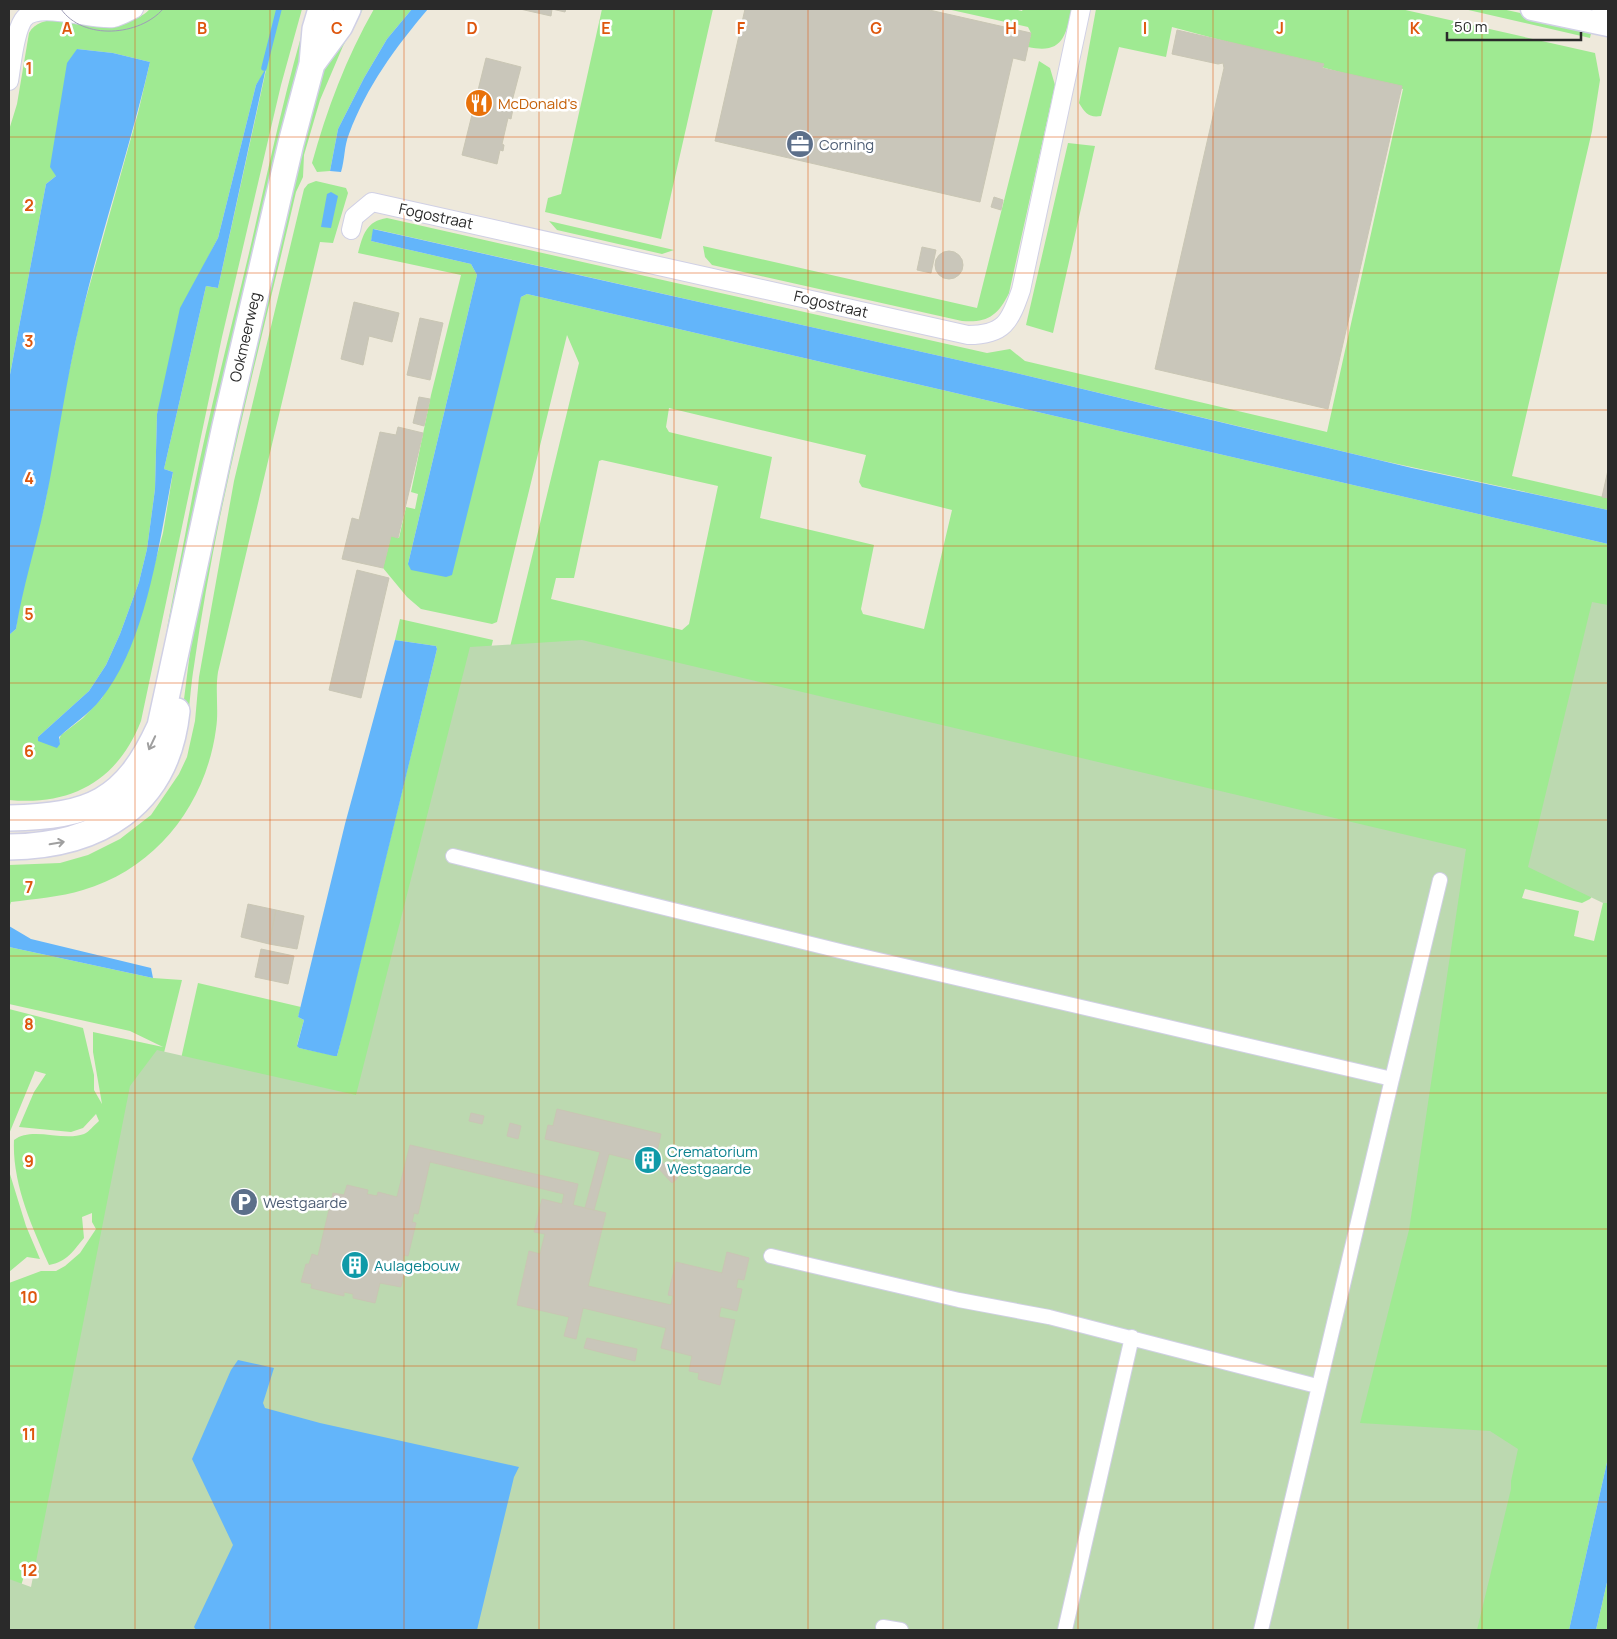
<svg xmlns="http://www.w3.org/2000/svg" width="1617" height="1639" viewBox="0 0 1617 1639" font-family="Manrope,sans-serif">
<rect width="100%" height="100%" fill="#eee9db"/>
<path fill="#9fea92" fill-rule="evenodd" d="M150,9H302L281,85L222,337L141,721C118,780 72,806 9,800V635L16,629L20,599L45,504L62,404L81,316L138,113L150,62L113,53L77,49L56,176L46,184L9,380V130L17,104L29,33C48,0 116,44 150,9ZM266,70L218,288L206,286L164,469L173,472L163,533L139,622L102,698L83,718L61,735L59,740L60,744L38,737L89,691L106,665L120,634L139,582L147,549L155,489L157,414L205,263L218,238L256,85Z
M309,9H315C289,94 271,182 252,269C233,353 212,437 195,522C186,565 179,610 170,653C162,693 157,737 130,770C100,808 54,812 9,814V807C57,810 105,797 133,755C157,717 161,667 168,623C176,580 185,537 193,493C209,413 230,333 249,253C268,171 285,89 309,9Z
M355,9H363L343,46L320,100L304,155L303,177L296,192C271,300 243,408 220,517C210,566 201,616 194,666C187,707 191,752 164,788C122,844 76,857 9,859L55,849L182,715L192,636L270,273L319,83L329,57Z
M374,9H412L387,39L364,78L338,129L330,171L317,172L312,163C327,109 346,58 374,9Z
M602,9H713L661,239L545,212L548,198L561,194Z
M947,9H1014L1022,11L1023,9H1072C1065,38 1062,54 1028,47L1031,33L1028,27Z
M1096,9H1401L1595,53L1600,80L1592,131L1512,476L1608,498V510L1379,460L1016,373L374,229L371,241L471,264L477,275L408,564L521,297L527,294L1608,544V839L1596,892L1590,899L1582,903L1525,889L1522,898L1579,911L1574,936L1594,941L1603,903H1608V1458L1569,1630H1270L510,647L579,363L567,335L497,622L492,624L421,609L407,597L383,568L391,536L399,538L406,507L415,509L418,494L411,492L431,395L461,275L358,253C363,235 366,221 387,218L987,353L1010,349L1025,361L1327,432L1403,89L1172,27L1166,57L1119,47L1101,116C1089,118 1085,113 1079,103ZM669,408L866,455L859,482L862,487L952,510L924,629L863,614L861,609L874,545L760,518L772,457L669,432L666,427ZM602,460L718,486L689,624L682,630L551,599L556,578H574L599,461Z
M1464,9H1502L1592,29L1590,38Z
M1039,61L1050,68L1055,85L1009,293C998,316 987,323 962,321L712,265L705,257L703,246L977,308Z
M1068,143L1095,146L1053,333L1026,325Z
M316,181L346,188L348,193L333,243L320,242L218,672C215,691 219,711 216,729C206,804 156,869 83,890C60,897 35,899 11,902L9,908V865L60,863L88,855L120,839L151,815L179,774L187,757L195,721L199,677L234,481L304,189L308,184Z
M549,221L674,250L662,254L557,230Z
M400,619L493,640L376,1113L178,1072L198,983L301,1007L298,1017L304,1020L297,1045L299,1048L337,1056L437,649L436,646L395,640Z
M9,947L153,978L182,980L36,1570L25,1573L20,1589L9,1592V1283L41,1271H56L65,1266L80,1253L96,1229L92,1222V1213L82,1217L84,1238C73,1251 67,1262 49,1265C32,1227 12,1183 14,1140C32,1126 63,1142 84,1134C89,1132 94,1125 99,1121L96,1114L83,1128L71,1132L19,1127L34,1092L46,1074L35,1071L9,1134V1009L83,1028L94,1075V1090L102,1104L93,1052V1032L163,1047L130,1031L9,1004Z
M9,1171L26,1226L40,1259L27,1257L9,1272Z
M1608,1578V1626L1607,1630H1596Z"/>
<path fill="#bcd9b0" d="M1592,602L1608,605V903H1603L1528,867Z
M582,640L1466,849L1409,1230L1360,1423L1490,1431L1518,1449L1511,1481V1489L1477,1630H9V1579L31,1587L130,1086L157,1050L356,1095L470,647Z"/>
<path fill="#63b5fa" d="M412,9H428C395,48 367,86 349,134C344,146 345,159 341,172L330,171L338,129L364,78L387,39Z
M77,49L113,53L150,62C130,148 101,232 81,318C66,379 58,442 45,504C36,546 23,586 16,629L9,635V380L46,184L56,176L50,167L67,63Z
M266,68L218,288L206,286L164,469L173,472C159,542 147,642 101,699C89,714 73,724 59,737L60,744L57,748L38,741V737L89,691L106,665L120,634L139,582L147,549L155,489L157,414L180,308L218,238L256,85Z
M331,192L338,196L331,228L321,227L327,194Z
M373,229L1016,373L1412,468L1608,510V544L527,294L521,297L452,575L446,577L411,570L408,564L477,275L471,264L371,241Z
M395,640L436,646L437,649L347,1018L337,1056H334L299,1048L297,1046L304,1020L298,1017L345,824Z
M9,926L31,939L151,968L153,978L9,947Z
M238,1360L274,1368L263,1403L265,1408L320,1423L519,1467L514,1477L477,1630H196L194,1627L233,1545L192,1459L231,1370Z
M1608,1458V1578L1596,1630H1569Z"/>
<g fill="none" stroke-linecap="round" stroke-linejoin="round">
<path stroke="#63b5fa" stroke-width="5.5" d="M264,68L279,9"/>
</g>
<path fill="#c9c6ba" stroke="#c9c6b4" d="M520,9H566L565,12L552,9L551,16Z
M745,9H925L1031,33L1025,61L1013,58L980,202L715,141Z
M1177,30L1324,64L1322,68L1402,86L1328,409L1155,369L1224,68L1223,63L1218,64L1172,54Z
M486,58L521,67L510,109H513L511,119L508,118L502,144L504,145L503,151L500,150L497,164L462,155Z
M994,197L1003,200L1001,210L991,207Z
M922,247L936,250L931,273L917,270Z
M935 265a14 14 0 1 1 28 0a14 14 0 1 1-28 0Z
M354,302L399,313L392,342L369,336L363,365L341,359Z
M420,318L443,323L430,380L407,375Z
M419,397L430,399L424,426L413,423Z
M398,427L423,433L398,538L391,536L383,568L342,559L352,518L359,520L380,432L396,435Z
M1608,470V498L1602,497Z
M357,570L389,578L361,698L329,690Z
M248,904L276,910L269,944L241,937Z
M276,910L304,916L297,949L269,944Z
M261,949L294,956L288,984L255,977Z
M557,1109L661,1134L656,1156L678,1178L672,1183L656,1166L609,1154L594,1210L585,1208L600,1152L545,1139L548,1125L553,1126Z
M471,1113L484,1116L482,1124L469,1121Z
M510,1123L521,1126L518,1139L507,1136Z
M410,1145L578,1184L573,1205L606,1213L588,1286L671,1305L673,1296L668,1295L676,1262L722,1273L727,1252L749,1258L744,1280L738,1279L736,1288L742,1289L737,1311L721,1307L719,1317L735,1320L720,1385L698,1379L699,1373L689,1371L692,1356L661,1348L666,1328L583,1308L576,1339L564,1336L569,1317L517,1305L529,1251L540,1254L545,1234L534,1232L542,1199L562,1204L564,1194L430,1162L418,1214L414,1213L412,1222L416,1223L408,1256L404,1255L402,1264L406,1265L401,1287L380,1283L375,1303L353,1298V1294L344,1292V1296L311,1288L312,1284L301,1282L306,1264H309L312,1254L318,1256L333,1193L344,1195L347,1185L368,1190L367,1194L377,1196L378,1192L397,1197Z
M587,1338L637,1349L635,1361L584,1348Z"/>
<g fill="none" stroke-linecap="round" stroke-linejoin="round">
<g stroke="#d0d0e5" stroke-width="16">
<path id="pedestrian" d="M453,856L844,952L1392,1079L1261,1630
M1392,1079L1440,880
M771,1256L959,1300L1049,1317L1317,1386
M883,1627L901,1630
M1065,1630L1132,1337"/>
</g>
<g stroke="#d0d0e5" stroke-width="20">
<path id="minor" d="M1598,24L1602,9
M9,81C12,64 14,34 23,20C36,0 92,21 113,18C119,17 128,12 134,9
M351,230L354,217L372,202L968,335C1004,335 1010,322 1021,290L1081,9"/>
</g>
<g stroke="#d0d0e5" stroke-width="25">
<path id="tertiary" d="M1532,9L1608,25"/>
</g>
<g stroke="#d0d0e5" stroke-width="28">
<path id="secondary" d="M312,64L340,26L348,9
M9,818C90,816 125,803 160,726L225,426L291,143L312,64L315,29L321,9
M9,847C98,846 167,806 177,711"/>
</g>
<use href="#pedestrian" stroke="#fff" stroke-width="14"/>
<use href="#minor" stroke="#fff" stroke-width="18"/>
<use href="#tertiary" stroke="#fff" stroke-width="22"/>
<use href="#secondary" stroke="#fff" stroke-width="25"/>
<path stroke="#9e9db7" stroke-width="1" d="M61,9C83,41 140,36 163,9"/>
</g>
<defs><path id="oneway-shaft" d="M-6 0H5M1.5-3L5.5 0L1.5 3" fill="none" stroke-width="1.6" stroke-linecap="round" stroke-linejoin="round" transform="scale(1.25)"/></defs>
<g stroke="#9f9f9f">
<use href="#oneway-shaft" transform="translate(152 743) rotate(115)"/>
<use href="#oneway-shaft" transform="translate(57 843) rotate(-10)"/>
</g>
<path fill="none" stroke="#de570e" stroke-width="1" stroke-opacity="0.55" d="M135,9V1630M270,9V1630M404,9V1630M539,9V1630M674,9V1630M808,9V1630M943,9V1630M1078,9V1630M1213,9V1630M1348,9V1630M1482,9V1630M9,137H1608M9,273H1608M9,410H1608M9,546H1608M9,683H1608M9,820H1608M9,956H1608M9,1093H1608M9,1229H1608M9,1366H1608M9,1502H1608"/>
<defs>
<g id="restaurant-disc" transform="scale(1.4375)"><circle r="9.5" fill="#e8710a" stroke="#fff"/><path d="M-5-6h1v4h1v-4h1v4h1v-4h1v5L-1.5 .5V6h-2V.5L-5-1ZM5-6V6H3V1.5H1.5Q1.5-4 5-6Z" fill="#fff"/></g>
<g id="office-disc" transform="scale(1.4375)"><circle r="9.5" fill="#5c6f8a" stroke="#fff"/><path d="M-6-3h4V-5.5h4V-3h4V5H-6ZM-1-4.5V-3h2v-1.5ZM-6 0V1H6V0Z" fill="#fff"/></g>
<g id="building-disc" transform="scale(1.4375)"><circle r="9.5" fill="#0f9aa8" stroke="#fff"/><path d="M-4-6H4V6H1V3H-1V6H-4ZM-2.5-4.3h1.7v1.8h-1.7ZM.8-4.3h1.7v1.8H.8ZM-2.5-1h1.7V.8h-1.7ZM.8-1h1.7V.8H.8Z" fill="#fff"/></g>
<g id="parking-disc" transform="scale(1.4375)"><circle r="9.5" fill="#5c6f8a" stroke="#fff"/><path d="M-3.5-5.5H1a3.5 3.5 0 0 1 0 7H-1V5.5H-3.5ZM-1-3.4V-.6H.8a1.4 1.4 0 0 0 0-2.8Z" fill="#fff"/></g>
</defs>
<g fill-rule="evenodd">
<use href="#restaurant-disc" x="479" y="103"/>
<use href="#office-disc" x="800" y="144"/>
<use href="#building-disc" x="648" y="1160"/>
<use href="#parking-disc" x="244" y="1202"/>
<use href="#building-disc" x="355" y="1265"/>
</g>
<g text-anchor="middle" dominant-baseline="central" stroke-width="5" stroke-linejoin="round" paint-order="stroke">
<g font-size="15" fill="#c56008" stroke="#fff" text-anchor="start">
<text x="498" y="103">McDonald's</text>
</g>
<g font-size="15" fill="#4e5e75" stroke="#fff" text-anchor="start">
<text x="819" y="144">Corning</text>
<text x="263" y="1202">Westgaarde</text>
</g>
<g font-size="15" fill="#2a2a2a" stroke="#fff">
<text transform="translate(436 216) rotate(12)">Fogostraat</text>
<text transform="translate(831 304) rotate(13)">Fogostraat</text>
<text transform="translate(245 337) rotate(-77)">Ookmeerweg</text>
</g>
<g font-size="15" fill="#0d838f" stroke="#fff" text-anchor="start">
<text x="667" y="1151">Crematorium<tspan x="667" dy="17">Westgaarde</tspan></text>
<text x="374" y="1265">Aulagebouw</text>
</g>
</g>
<g font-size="16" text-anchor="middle" font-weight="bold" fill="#de570e" stroke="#fff" stroke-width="5" stroke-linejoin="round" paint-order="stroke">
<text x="67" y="34">A</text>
<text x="202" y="34">B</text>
<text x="337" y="34">C</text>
<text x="472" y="34">D</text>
<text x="606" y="34">E</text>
<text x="741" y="34">F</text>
<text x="876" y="34">G</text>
<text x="1011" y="34">H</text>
<text x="1145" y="34">I</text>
<text x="1280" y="34">J</text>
<text x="1415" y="34">K</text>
<text x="29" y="74">1</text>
<text x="29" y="211">2</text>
<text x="29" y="347">3</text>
<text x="29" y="484">4</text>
<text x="29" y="620">5</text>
<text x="29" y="757">6</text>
<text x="29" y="893">7</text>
<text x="29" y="1030">8</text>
<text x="29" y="1167">9</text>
<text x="29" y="1303">10</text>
<text x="29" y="1440">11</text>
<text x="29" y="1576">12</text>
</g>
<rect width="1617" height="1639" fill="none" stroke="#2a2a2a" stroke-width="20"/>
<path d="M1447 32v8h134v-8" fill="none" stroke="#2a2a2a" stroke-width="2.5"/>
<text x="1454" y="32" font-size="15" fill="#2a2a2a" stroke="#ffffff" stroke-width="4" paint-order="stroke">50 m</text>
</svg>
